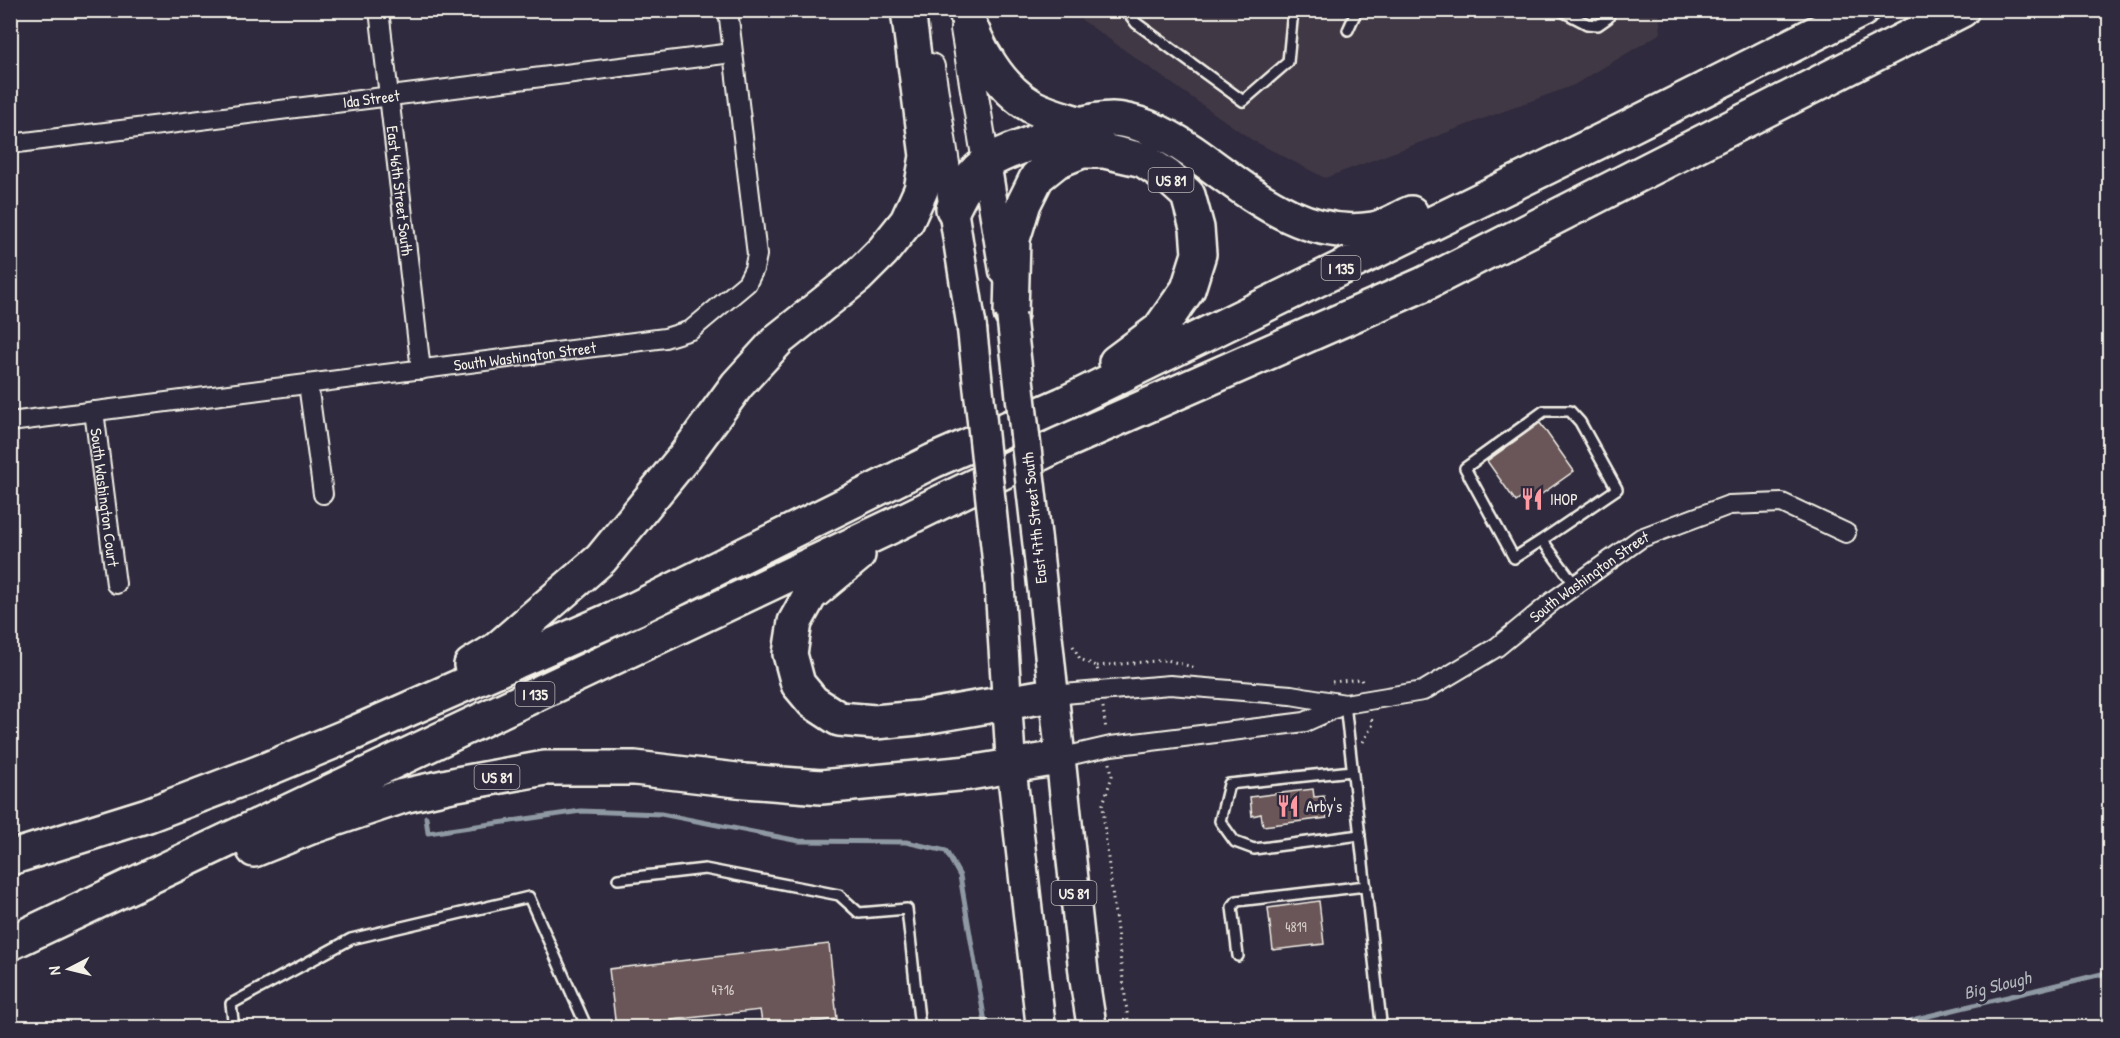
<svg xmlns="http://www.w3.org/2000/svg" width="2120" height="1038" viewBox="0 0 2120 1038" font-family="'Patrick Hand',sans-serif">
<rect width="100%" height="100%" fill="#2f2a3d"/>
<filter id="ink" filterUnits="userSpaceOnUse"><feTurbulence type="fractalNoise" baseFrequency=".0167" numOctaves="2"/><feDisplacementMap in="SourceGraphic" scale="12" xChannelSelector="R" yChannelSelector="G"/><feConvolveMatrix kernelMatrix="1 2 1 2 8 2 1 2 1" color-interpolation-filters="sRGB"/></filter>
<g filter="url(#ink)">
<path fill="#413745" d="M1659,10L1661,33L1574,85L1325,178L1252,140L1069,11Z"/>
<g fill="none" stroke-linecap="round" stroke-linejoin="round">
<path stroke="#8f99a4" stroke-width="5" d="M426,817L428,833L581,811L661,814L799,841L906,842L946,851L960,876L986,1028
M1891,1028L1916,1019L2110,972"/>
</g>
<path fill="#6b5659" stroke="#f4f1e8" stroke-width="1.5" d="M1540,423L1574,471L1529,503L1524,496L1516,502L1487,461Z
M1313,789L1314,797L1324,796L1327,818L1263,826L1261,814L1252,816L1250,797Z
M1319,901L1324,944L1273,950L1268,908Z
M829,944L837,1019L763,1028L760,1010L672,1020V1025L652,1028H616L609,969Z"/>
<g fill="none" stroke-linecap="round" stroke-linejoin="round">
<g stroke="#f4f1e8" stroke-width="14">
<path id="service" d="M1126,10L1136,23L1243,101L1288,62L1293,10
M1560,10L1587,24L1598,25L1608,18L1611,10
M1348,30L1357,10
M1542,540L1617,489L1580,422L1570,411H1544L1465,468L1514,558L1542,540L1575,585
M1345,704L1381,1022
M1352,771L1229,784L1220,821L1235,842L1254,849L1360,835
M618,879L705,869L839,895L859,913L907,909L920,1028
M1238,956L1232,907L1237,901L1366,886
M234,1028L231,1004L351,939L529,897L587,1028"/>
</g>
<g stroke="#f4f1e8" stroke-width="22">
<g id="minor">
<path id="s1" d="M379,10L421,370"/>
<path id="s2" d="M10,144L732,53"/>
<path d="M308,384L323,494"/>
<path id="s3" d="M94,411L116,584"/>
<path id="s4" d="M10,422L665,338L691,330L747,283L754,269L757,255L728,10"/>
<path d="M1052,695L1170,685L1291,695L1345,704"/>
<path id="s5" d="M1059,758L1111,746L1305,722L1345,704L1423,691L1497,647L1553,601L1641,538L1729,505L1782,503L1846,533"/>
</g>
</g>
<g stroke="#f4f1e8" stroke-width="30">
<path id="secondary" d="M964,29L986,162
M931,67L953,209"/>
</g>
<g stroke="#f4f1e8" stroke-width="33">
<path id="primary" d="M986,162L1004,271
M953,209L972,329
M1039,557L1084,977L1092,1028
M999,578L1011,764L1041,1028"/>
</g>
<g stroke="#f4f1e8" stroke-width="38">
<path id="motorway" d="M965,10C976,46 999,88 1033,107C1048,115 1065,119 1081,124
M953,209C961,192 972,171 988,162C1002,153 1019,148 1034,142C1057,131 1086,119 1112,119C1140,120 1169,136 1191,151C1246,189 1301,241 1373,229C1386,227 1399,218 1411,213
M1011,314L1013,239L1024,203L1037,177L1057,161L1082,151H1104L1143,160L1167,176L1188,195L1197,228L1199,254L1188,289L1159,330L1116,362
M858,555L810,595L795,622L790,654L798,684L813,702L839,719L875,722L918,718L1052,695
M471,665L496,650L601,559L685,456L737,385L779,339L857,277L883,251L907,221L921,190L927,156L908,10
M254,850L311,827L403,796L457,784L545,768H635L745,781L821,787L969,773L1059,758
M10,858L148,815L258,773L352,734L635,609L933,461L1063,404L1619,132L1862,10
M10,943L894,525L1060,444L1424,284L1962,10"/>
</g>
<path stroke="#f4f1e8" stroke-width="3" stroke-dasharray="1.5 4.5" stroke-linecap="butt" d="M1073,646L1080,659L1097,666L1098,673
M1097,666L1167,660L1196,668
M1332,682L1361,679L1362,682
M1103,707L1106,730
M1363,742L1373,724L1371,718
M1110,763L1112,776L1103,804L1105,834L1129,1028"/>
<use href="#service" stroke="#2f2a3d" stroke-width="9"/>
<use href="#minor" stroke="#2f2a3d" stroke-width="18"/>
<use href="#secondary" stroke="#2f2a3d" stroke-width="26"/>
<use href="#primary" stroke="#2f2a3d" stroke-width="28"/>
<use href="#motorway" stroke="#2f2a3d" stroke-width="33"/>
<g stroke="#f4f1e8" stroke-width="33" stroke-linecap="butt">
<path id="primary-bridge" d="M1011,314L1039,557
M972,329L999,578"/>
</g>
<use href="#primary-bridge" stroke="#2f2a3d" stroke-width="28"/>
</g>
</g>
<defs>
<g id="restaurant-bare" transform="scale(1.8)"><path d="M-5-6h1v4h1v-4h1v4h1v-4h1v5L-1.5 .5V6h-2V.5L-5-1ZM5-6V6H3V1.5H1.5Q1.5-4 5-6Z" fill="#ff9aa2" stroke="#2f2a3d" stroke-width="2.5" paint-order="stroke"/></g>
</defs>
<g fill-rule="evenodd">
<use href="#restaurant-bare" x="1532" y="499"/>
<use href="#restaurant-bare" x="1288" y="806"/>
</g>
<g text-anchor="middle" dominant-baseline="central" stroke-width="6" stroke-linejoin="round" paint-order="stroke">
<g font-size="14" fill="#d2cac4">
<text x="1296" y="926">4819</text>
<text x="723" y="989">4716</text>
</g>
<g fill="#2f2a3d" stroke="#b9b5b5" stroke-width="1.5">
<rect x="1148.5" y="168" width="45" height="24" rx="4.5"/>
<rect x="1321.5" y="256" width="39" height="24" rx="4.5"/>
<rect x="515.5" y="682" width="39" height="24" rx="4.5"/>
<rect x="474.5" y="765" width="45" height="24" rx="4.5"/>
<rect x="1051.5" y="881" width="45" height="24" rx="4.5"/>
</g>
<g font-size="15" font-weight="bold" fill="#f4f1e8">
<text x="1171" y="180">US 81</text>
<text x="1341" y="268">I 135</text>
<text x="535" y="694">I 135</text>
<text x="497" y="777">US 81</text>
<text x="1074" y="893">US 81</text>
</g>
<g font-size="16" fill="#f4f1e8" stroke="#2f2a3d">
<text stroke="none"><textPath href="#s2" startOffset="364">Ida Street</textPath></text>
<text stroke="none"><textPath href="#s1" startOffset="182">East 46th Street South</textPath></text>
<text stroke="none"><textPath href="#s4" startOffset="519">South Washington Street</textPath></text>
<text stroke="none"><textPath href="#s3" startOffset="87">South Washington Court</textPath></text>
<text transform="translate(1034 518) rotate(-96)">East 47th Street South</text>
<text stroke="none"><textPath href="#s5" startOffset="574">South Washington Street</textPath></text>
</g>
<g font-size="16" fill="#f4f1e8" stroke="#2f2a3d" text-anchor="start">
<text x="1550" y="499">IHOP</text>
<text x="1306" y="806">Arby's</text>
</g>
<g font-size="18" font-style="italic" fill="#b1b7bb" stroke="#2f2a3d">
<text transform="translate(1997 985) rotate(-14)">Big Slough</text>
</g>
</g>
<rect width="2120" height="1038" fill="none" stroke="#2f2a3d" stroke-width="36"/>
<rect x="18" y="18" width="2084" height="1002" fill="none" stroke="#f4f1e8" stroke-width="2" filter="url(#ink)"/>
<g transform="translate(69 969) rotate(263)" stroke="#2f2a3d" stroke-width="4.5" paint-order="stroke">
<path d="M0-4.5L10 22L0 15L-10 22Z" fill="#f4f1e8"/>
<text y="-9" font-size="16" font-weight="bold" text-anchor="middle" fill="#f4f1e8">N</text>
</g>
</svg>
